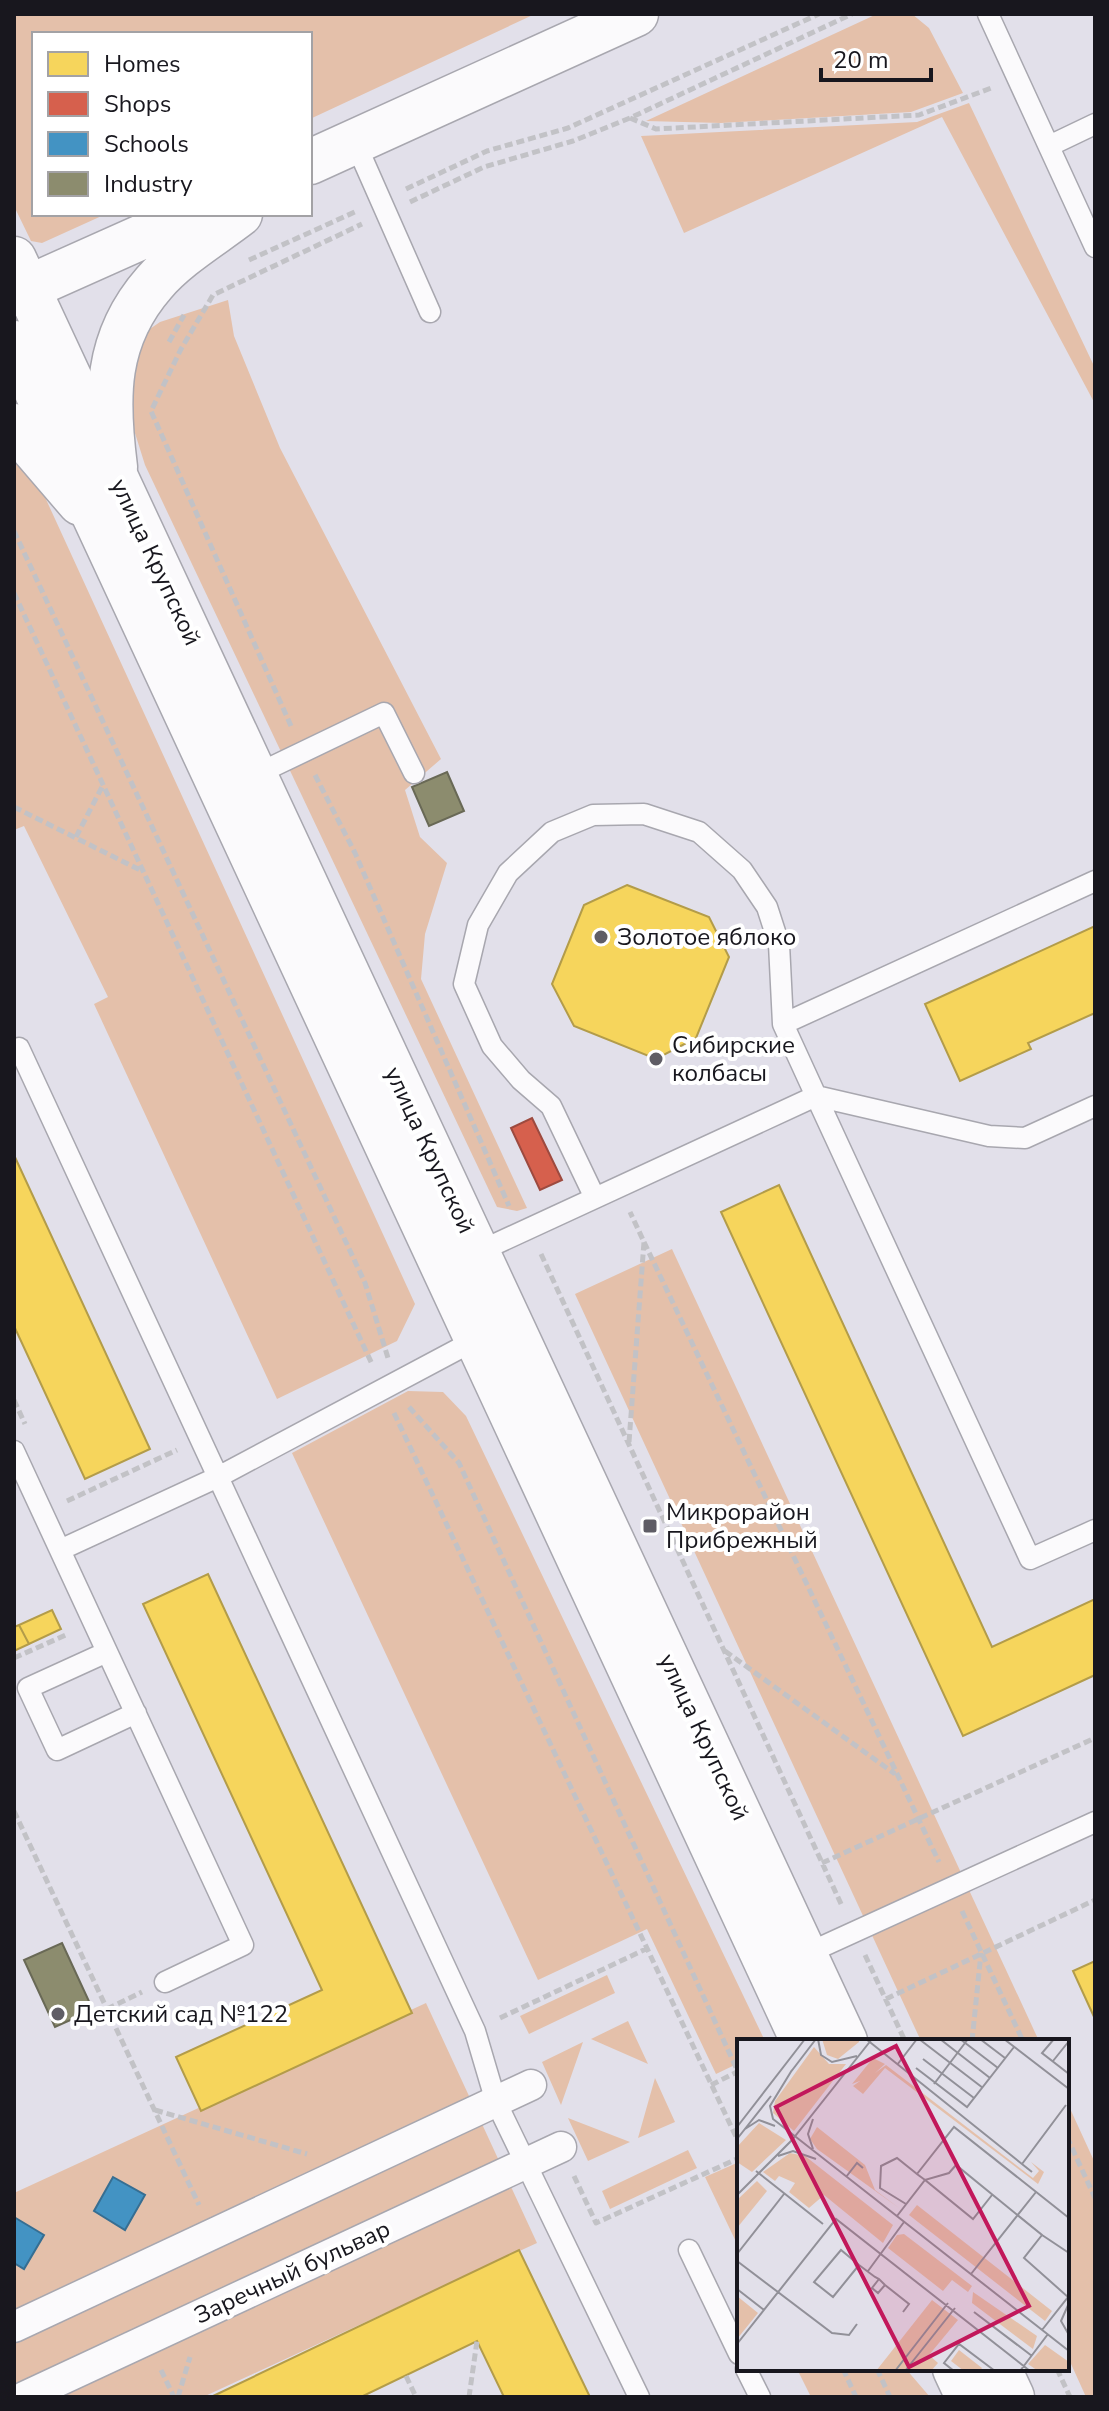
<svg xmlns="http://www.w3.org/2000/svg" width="1109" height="2411" viewBox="0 0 1109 2411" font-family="'Nunito Sans',sans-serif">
<rect width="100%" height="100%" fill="#e2e0ea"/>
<path fill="#e4c0aa" d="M14,14H535L310,119V34H34V214H106L42,243L31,241L14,206Z
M877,14H912L929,28L963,93L911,112L721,123L646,121Z
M969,103L1095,368V404L942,117L684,233L641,136L917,122Z
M228,300L234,336L280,448L441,759L405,790L420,837L447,863L425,934L421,979L527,1208L517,1211L497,1207L145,465L129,414L133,362L141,335L160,322Z
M14,448L33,471L415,1304L397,1341L277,1399L94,1004L108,997L24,826L14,830Z
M672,1249L1039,2041H921L575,1294Z
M408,1391L443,1392L466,1416L765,2041H739V2063L716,2074L647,1929L538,1980L292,1453Z
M607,1975L615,1993L529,2034L520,2016Z
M426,2003L537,2243L203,2397H14V2193Z
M628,2021L648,2064L591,2039Z
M583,2042L561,2105L542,2062Z
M655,2078L675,2122L638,2138Z
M1067,2102L1095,2163V2397H1086L1067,2355Z
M568,2118L630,2142L588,2161Z
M688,2150L697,2168L610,2209L602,2191Z
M739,2162V2248L705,2177Z
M797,2369H906L930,2397H811Z"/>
<path fill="#f6d55c" stroke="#b39c49" stroke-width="2" d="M627,885L709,917L729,957L696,1038L656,1059L574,1026L552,984L584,905Z
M1095,926V1013L1028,1043L1031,1049L960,1081L925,1004Z
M14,1155L150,1449L85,1479L14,1326Z
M779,1185L992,1647L1095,1599V1675L963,1736L721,1212Z
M208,1574L412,2013L201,2111L176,2057L322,1990L143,1604Z
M52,1610L61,1629L29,1644L19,1625Z
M19,1625L29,1644L14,1651V1627Z
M1095,1961V2019L1073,1971Z
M519,2250L590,2397H504L477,2341L361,2397H211Z"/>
<path fill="#d6604d" stroke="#9d4a3f" stroke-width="2" d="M532,1118L562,1180L540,1190L511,1128Z"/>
<path fill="#4393c3" stroke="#366e92" stroke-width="2" d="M113,2177L145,2195L125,2230L94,2211Z
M14,2217L44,2235L24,2269L14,2263Z"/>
<path fill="#8c8c6e" stroke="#696956" stroke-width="2" d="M447,772L464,811L429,826L412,787Z
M62,1943L93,2010L55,2027L24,1960Z"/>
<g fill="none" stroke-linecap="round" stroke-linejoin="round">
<g stroke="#a8a7af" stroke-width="23">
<path id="service" d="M988,14L1095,247
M355,142L430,312
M1049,146L1095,124
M255,775L384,713L414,773
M1095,881L783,1024L816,1096L989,1136L1025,1138L1095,1106
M14,1050L19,1048L475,2031L496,2102L639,2397
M595,1198L551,1106L521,1080L492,1046L464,984L478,925L508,873L552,832L593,815L644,814L699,832L742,870L767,907L779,944L783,1024
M478,1252L816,1096L1030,1559L1095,1530
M14,1451L243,1945L165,1982
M60,1550L218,1477L481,1337
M107,1652L28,1688L57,1750L136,1713
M806,1954L1095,1822
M689,2250L739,2354
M746,2369L760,2397"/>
</g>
<g stroke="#a8a7af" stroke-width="33">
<path id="pedestrian" d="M14,2327L531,2085
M24,2397L561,2147"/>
</g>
<g stroke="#a8a7af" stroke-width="47">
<path id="tertiary" d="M310,162L636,14
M14,294L193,214
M14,426L80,503
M115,467C106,398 105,339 154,283C177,256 213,235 240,214"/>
</g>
<g stroke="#a8a7af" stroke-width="47">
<path id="secondary" d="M14,259L845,2041
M14,343L803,2041
M955,2369L968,2397
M999,2369L1012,2397"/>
</g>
<path stroke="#c2c2c6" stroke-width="5" stroke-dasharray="8 4" stroke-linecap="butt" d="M630,118L656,129L919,115L994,87
M406,189L487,151L568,128L819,14
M410,202L484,167L573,141L630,118L852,14
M249,260L357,211
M169,342L184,315
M14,531L365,1283L388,1358
M14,593L372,1364
M291,726L151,411L181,349L213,295L362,224
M315,775L355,853L509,1206
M14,807L142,871
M76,837L103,785
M644,1242L939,1862
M541,1254L842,1906
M14,1400L25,1424
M409,1407L459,1463L739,2074
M394,1413L739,2143
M629,1442L644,1242L630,1212
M67,1501L177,1450
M725,1651L895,1774
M14,1658L68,1634
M14,1811L199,2205
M822,1863L1095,1738
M962,1911L1023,2041
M865,1955L905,2041
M886,1999L1095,1900
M107,2009L142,1992
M500,2018L646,1949
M972,2041L981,1953
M711,2085L739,2071
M155,2110L307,2154
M1067,2137L1095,2198
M574,2176L596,2223L739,2158
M843,2369L856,2397
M877,2369L890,2397
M1057,2369L1070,2397
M161,2370L174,2397
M406,2376L416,2397
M178,2397L190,2357
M469,2397L477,2341"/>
<use href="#service" stroke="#fbfafc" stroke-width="20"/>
<use href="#pedestrian" stroke="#fbfafc" stroke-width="30"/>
<use href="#tertiary" stroke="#fbfafc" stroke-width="44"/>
<use href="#secondary" stroke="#fbfafc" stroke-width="44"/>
</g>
<g fill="#5f5d65" stroke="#fff" stroke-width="3">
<circle cx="601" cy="937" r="8"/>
<circle cx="656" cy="1059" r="8"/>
<rect x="642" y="1518" width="16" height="16" rx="4"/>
<circle cx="58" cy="2014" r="8"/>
</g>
<g text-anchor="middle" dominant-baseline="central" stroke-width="8" stroke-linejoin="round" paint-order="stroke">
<g font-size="24" fill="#18171e" stroke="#fff">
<text transform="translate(156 562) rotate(65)">улица Крупской</text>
<text transform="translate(430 1150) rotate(65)">улица Крупской</text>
<text transform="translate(704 1737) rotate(65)">улица Крупской</text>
<text transform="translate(292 2272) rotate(-25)">Заречный бульвар</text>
</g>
<g font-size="24" fill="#18171e" stroke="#fff" text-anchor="start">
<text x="617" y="937">Золотое яблоко</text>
<text x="672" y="1045">Сибирские<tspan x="672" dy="28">колбасы</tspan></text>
<text x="666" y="1512">Микрорайон<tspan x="666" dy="28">Прибрежный</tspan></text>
<text x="74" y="2014">Детский сад №122</text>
</g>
</g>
<g transform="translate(737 2039)">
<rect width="332" height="332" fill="#e2e0ea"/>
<path d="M85,0H122V3L101,20L90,16ZM77,8L92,25H109L57,92L36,74L38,62ZM136,19L148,25L138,34L149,26L296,139L302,132L294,123L307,133L301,145L148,29L126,55L116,47L123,42L115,45ZM22,84L49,101L15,133L0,123V108ZM80,88L128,126L138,151L162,169L80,110L73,100ZM53,114L68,117L156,186L146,204L87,156L72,169L52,153L58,144L42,137L38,142L26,133ZM20,142L30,152L0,189V161ZM180,166L315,272L308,282L172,176ZM167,195L235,247L231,253L215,241L206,252L151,209L160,196ZM236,253L300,297L296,310L235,264ZM0,257L21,274L0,300ZM195,261L221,281L192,316L201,324L194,332H139ZM308,306L332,323V332H301L291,325ZM222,311L245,329L243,332H227L214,322Z" fill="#e4c0aa"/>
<path fill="none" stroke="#919098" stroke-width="2" d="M81,0L84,16L95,23L120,17M129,0L295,133M182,0L246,49M203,0L253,39M223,0L261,29M243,0L268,19M267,0L332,50M317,0L305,14L332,35M186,20L237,59M316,22L332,2M160,26L180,0M179,29L230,68L277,8M55,31L33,67L36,80L332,312M53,34L79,0M197,45L231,0M76,80L71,95L76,110M0,88L68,0M8,90L22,81L38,87M0,100L34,57M41,117L56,112L79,120M285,125L329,66M19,132L86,185M109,138L120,124L126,129M0,156L55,101L135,0M169,165L143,149L144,127L160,119L180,135M160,177L188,141L236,180L255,156M305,196L332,214M0,215L47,155M0,222L95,294L112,296L120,285M122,226L96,258L77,243L104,211L122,226L138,238L142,240L148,246L172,265L166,273M131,232L167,183M234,235L299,153M142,240L135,249L141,254L148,246M0,250L27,271M332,264L324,282L332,296M237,273L295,317M305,291L331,258L287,219L305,196L219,126L212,134L188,141L180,135L217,88L332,179M0,305L99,180L293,332M158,332L211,264M168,332L218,269M217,332L207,324L222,305L258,332M283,332L311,295"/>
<path fill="#c2185b" fill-opacity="0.15" stroke="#c2185b" stroke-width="4" d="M159,7L292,267L172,328L39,68Z"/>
<rect width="332" height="332" fill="none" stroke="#18171e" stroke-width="4"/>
</g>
<rect width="1109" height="2411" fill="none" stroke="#18171e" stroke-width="32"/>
<rect x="32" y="32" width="280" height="184" fill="#ffffff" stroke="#a3a2a5" stroke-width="2"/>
<rect x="48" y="52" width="40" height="24" fill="#f6d55c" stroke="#a3a2a5" stroke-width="2"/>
<text x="104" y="72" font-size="24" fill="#18171e">Homes</text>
<rect x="48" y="92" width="40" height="24" fill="#d6604d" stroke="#a3a2a5" stroke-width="2"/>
<text x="104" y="112" font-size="24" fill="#18171e">Shops</text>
<rect x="48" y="132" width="40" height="24" fill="#4393c3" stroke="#a3a2a5" stroke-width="2"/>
<text x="104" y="152" font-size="24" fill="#18171e">Schools</text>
<rect x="48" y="172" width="40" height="24" fill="#8c8c6e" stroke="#a3a2a5" stroke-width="2"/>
<text x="104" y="192" font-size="24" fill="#18171e">Industry</text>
<path d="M821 68v12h110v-12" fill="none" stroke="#18171e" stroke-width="4"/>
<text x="833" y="68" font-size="24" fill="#18171e" stroke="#ffffff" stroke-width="6" paint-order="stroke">20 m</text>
</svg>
